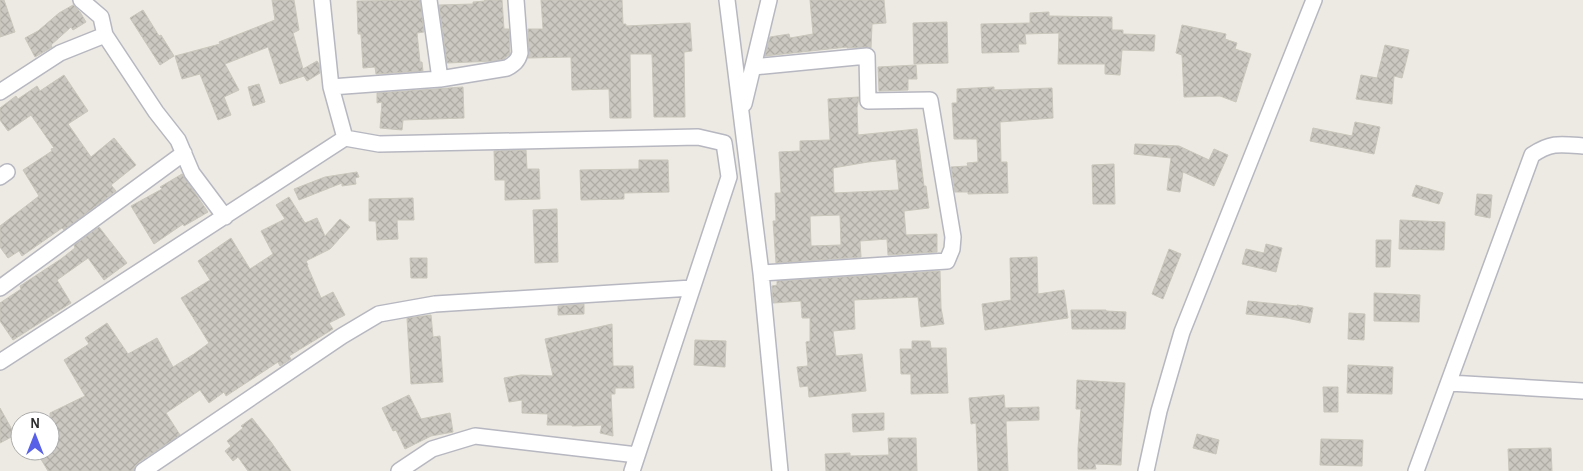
<svg xmlns="http://www.w3.org/2000/svg" width="1583" height="471" viewBox="0 0 1583 471" font-family="'Alegreya Sans',sans-serif">
<defs>
<pattern id="building-cross-hatch" width="8" height="8" patternUnits="userSpaceOnUse" patternTransform="scale(1.25)"><rect width="8" height="8" fill="#cac8c0"/><path d="M0 0l8 8M0 8l8-8" fill="none" stroke="#aeaca5"/></pattern>
</defs>
<rect width="100%" height="100%" fill="#edeae3"/>
<path fill="url(#building-cross-hatch)" stroke="#c9c6bc" fill-rule="evenodd" d="M0,0H4L15,32L0,37Z
M272,0H294L299,30L293,33L303,69L317,61L319,64L320,73L307,81L304,76L280,84L268,47L225,64L239,90L224,97L231,115L218,120L200,74L182,79L175,56L220,44L219,42L275,20Z
M420,0L424,32L417,33L420,62H422L423,71L376,74L375,67L363,68L361,34H358L357,1Z
M484,0H502L504,29H509L510,54L504,59L494,61L447,63L439,5L473,4V2L485,1Z
M541,0H622L623,24H626V26L690,23L692,51L684,52L685,117H654L652,54H630L631,118H610L609,89L572,90L571,57L528,58L529,52L528,29H543Z
M810,0H884L886,23L872,24L871,48L866,47L847,48V47L765,56L770,37L789,34L790,38L813,34Z
M73,5L80,12L86,22L73,30L71,27L51,45L52,47L35,57L25,38L38,31L59,13Z
M143,10L159,36L161,35L174,56L160,65L130,18Z
M1049,12V16L1112,17V30H1123V34L1155,35L1154,51L1122,50L1120,75L1105,74V64H1058L1059,33L1025,34L1026,44H1018L1019,52L982,53L981,24L1030,23V13Z
M947,22L948,63L914,64L913,23Z
M1182,25L1226,34L1225,39L1237,43L1235,49L1251,54L1236,102L1220,96L1184,97L1182,55L1176,53Z
M1385,45L1409,50L1402,78L1394,76L1392,104L1356,99L1361,75L1377,78Z
M916,65L917,79H908V90L879,91L878,67Z
M64,75L88,111L68,124L91,157L114,138L136,165L111,185L116,191L64,230L62,228L22,256L19,251L8,258L0,247V226L39,196L23,170L52,151L51,149L54,148L31,115L8,131L0,120V108L16,96L18,99L37,86L40,91Z
M259,84L265,102L253,106L248,87Z
M463,87L464,118L403,120L402,130L380,128L382,102L377,103V93Z
M994,87V90L1052,88L1053,118L1000,122L1001,162H1007L1008,193L968,194V192H955L951,167L968,166L967,163L978,162L977,139H954L952,103H957V89Z
M859,97L857,108L858,135L917,129L924,186H926L929,208L904,211L906,235L937,234V252L888,255L887,239L860,241L861,257L776,263L773,221H776L775,193H781L779,152L800,151V141L830,140L828,99ZM896,159L899,190L834,193L833,168L868,162ZM840,215L841,245L811,246L810,216Z
M1355,122L1380,127L1374,154L1310,141L1313,128L1352,136Z
M1135,144L1179,146L1209,160L1214,149L1228,155L1214,186L1183,172L1180,192L1167,190L1171,158L1134,154Z
M526,150L527,169H539L540,199L505,200V180H495L494,151Z
M639,160H668L669,192L624,193V199L581,200L580,170L639,169Z
M1114,164L1115,204H1093L1092,165Z
M357,172L359,177L355,178L356,184L342,186V183L299,200L294,189L325,177Z
M182,174L208,212L184,226L183,224L154,244L131,206L162,189L160,187Z
M1416,185L1443,193L1439,204L1412,196Z
M1477,194L1492,195L1490,218L1475,215Z
M289,197L305,223L317,218L325,236L340,219L350,227L330,249L306,261L308,265H307L321,298L333,292L345,315L329,323L333,329L289,356L291,359L280,366L278,362L226,396L224,392L209,403L200,390L166,413L180,435L139,462L135,466L134,471H48L36,451H50V413L85,396L64,360L89,344L85,338L107,323L128,354L157,338L173,367L194,354L209,343L181,298L210,280L198,261L231,238L250,269L273,254L261,231L285,219L276,205Z
M413,198L414,220H397L398,239L377,240L376,221H369V199Z
M557,209L558,262L535,263L533,210Z
M1400,220L1445,222L1444,250L1399,249Z
M99,227L127,263L104,280L88,258L57,280L71,303L13,340L0,321V303L21,289L20,286L61,259L75,248L74,245Z
M1376,240H1391L1390,267H1376Z
M1266,244L1282,248L1276,272L1242,264L1246,249L1264,253Z
M1169,249L1181,254L1163,299L1152,294Z
M1037,257L1038,294L1064,290L1068,318L985,330L982,304L1011,300L1010,258Z
M410,258H427V278H411Z
M940,271L941,308L944,324L921,327L918,297L854,300L855,329L833,331L836,356L862,354L866,391L809,397L808,386L800,387L797,367L808,366L806,342L810,341V318H802L801,301L773,303L772,286L777,285V281Z
M1374,293L1420,295L1419,322L1374,321Z
M1248,301L1297,306V305L1313,308L1310,323L1287,318L1246,314Z
M584,304V314L558,315V306Z
M1071,310H1106V311L1126,312L1125,329H1072Z
M1349,313L1365,314L1364,340L1348,339Z
M431,315L433,337L440,336L443,382L411,384L407,318Z
M612,324L613,366H633L634,388H615V394H611L613,436L600,433L602,425L572,426V425H547L548,414L522,413V400L509,402L504,378L521,375L553,376L545,339Z
M695,340L726,341L725,367L694,365Z
M912,341H930L931,348H946L948,393L911,394V374H901L900,349H912Z
M1348,365L1393,367L1392,394L1347,393Z
M1077,380L1125,383L1121,465L1095,464L1096,469H1078V448L1081,409H1076Z
M1323,387H1338V412H1324Z
M409,395L421,419L450,413L453,432L431,436L405,449L396,430L393,431L382,408Z
M1004,395L1005,408L1039,407V420L1006,421L1008,471H978L976,423L971,424L969,398Z
M0,408L15,435L0,443Z
M884,413V430L853,432L852,414Z
M252,418L271,442L291,471H248L238,457L233,461L225,451L231,446L227,441L243,428L241,426Z
M1197,434L1219,440L1216,454L1193,448Z
M888,438H916L917,471H826L825,454L850,453V456L889,455Z
M1321,439L1363,440L1362,466L1320,465Z
M1551,448L1552,471H1509L1508,449Z"/>
<g fill="none" stroke-linecap="round" stroke-linejoin="round">
<g stroke="#b6b7c0" stroke-width="18">
<path id="minor" d="M81,0L101,17L105,35
M322,0L331,87L345,138L379,144L698,137L724,143L729,177L632,471
M727,0L761,273L780,471
M753,67L867,56L868,101L930,100L953,237L952,249L947,261L761,273
M440,79L507,68C514,64 518,61 520,53L516,0
M331,87L440,79L429,0
M0,92L60,53L105,35L156,112L178,140L192,173L225,217
M744,104L769,0
M0,177L7,172
M0,288L184,153
M0,362L345,138
M1449,383L1583,391
M143,471L342,336L379,314L435,304L692,288
M399,471L432,449L475,436L637,455
M1146,471L1159,411L1182,332L1314,0
M1416,471L1532,155C1551,142 1560,144 1583,146"/>
</g>
<use href="#minor" stroke="#fff" stroke-width="15"/>
</g>
<g transform="translate(35 436)"><circle r="24" fill="#ffffff" stroke="#ababab"/>
<path d="M0-4L9 19L0 12L-9 19Z" fill="#5760e6"/>
<text y="-8" font-size="14" font-weight="bold" text-anchor="middle" fill="#2e2e2e">N</text>
</g>
</svg>
